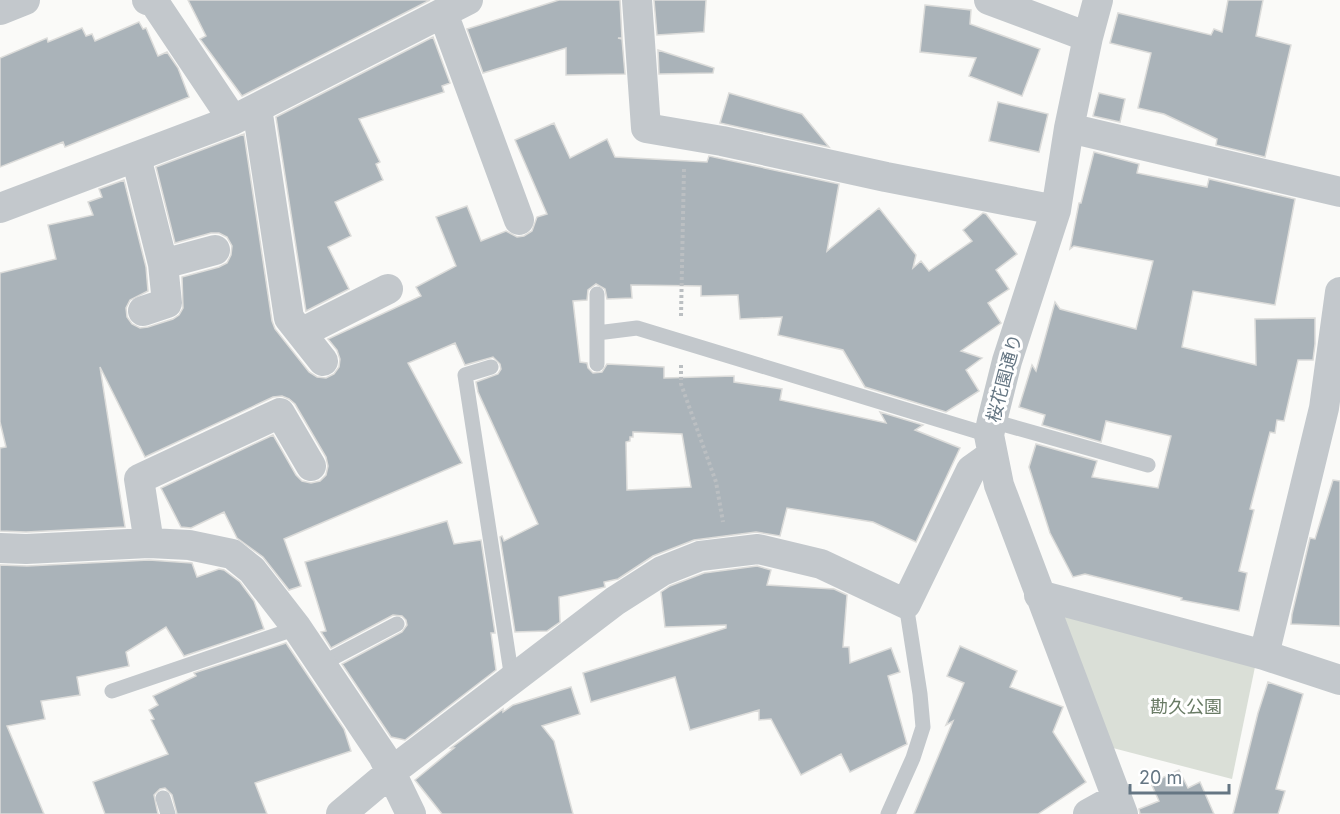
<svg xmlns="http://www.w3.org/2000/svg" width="1340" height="814" viewBox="0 0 1340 814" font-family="Inter,'Noto Sans JP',sans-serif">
<rect width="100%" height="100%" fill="#fafaf8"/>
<path fill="#dadfd7" d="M1056,612L1256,662L1232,779L1109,747Z"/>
<path fill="#aab3b9" stroke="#dcdcda" stroke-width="1.5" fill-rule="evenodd" d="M188,0H430L242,96L200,39L206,36Z
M559,0H620L622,38H618L622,39L625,74L566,75V48L483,73L467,29Z
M654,0H706L704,32L657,35Z
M1228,0H1263L1256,36L1291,45L1265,157L1216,145L1217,139L1164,114L1138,108L1151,53L1110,43L1118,13L1211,35L1214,29L1222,32Z
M925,5L971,10L970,24L1040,49L1022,96L969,76L976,58L920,52Z
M139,22L143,29L146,28L158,56L167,52L178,68L189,97L65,147L63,142L0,167V58L47,38L48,42L82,28L86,36L92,34L95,41Z
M433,37L450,83L442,86L444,92L359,119L380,162L376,164L383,180L335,202L351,236L328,247L349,289L306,311L276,117Z
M658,50L714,68L713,73L659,74Z
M729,93L802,114L829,147L720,123Z
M1099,93L1125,99L1120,122L1093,116Z
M998,102L1048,114L1039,152L989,141Z
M554,123L570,158L607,139L615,157L707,162L709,156L839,184L827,251L879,208L916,255L913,268L921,261L929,271L972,241L963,230L983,213L986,214L1017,254L996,270L1009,289L988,303L1001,323L961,351L982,358L966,370L979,391L946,412L865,387L843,350L778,335L782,317L740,319L738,295L701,296V286L631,285L632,298L607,299L605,289L596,284L588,290L587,300L573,301L580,362L587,363L588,368L593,373L602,372L607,364L664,367V378L734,376V382L782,389L780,400L886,423L880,412L923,425L915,430L960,448L916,542L873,522L787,508L780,536L756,532L694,540L653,556L618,579L604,582L605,587L559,597L560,622L547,631L515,632L500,537L502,536L504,541L538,524L478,392L476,382L498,374L501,369L500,364L493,357L465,365L455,343L408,363L462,463L284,539L301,586L289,590L263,557L237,538L224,512L191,528L181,527L161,488L273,435L296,475L302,481L311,483L320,481L326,475L328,466L326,457L295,404L289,399L282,396L273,397L145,457L100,367L125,527L26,532L0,531V448L6,447L0,422V273L56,259L48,225L93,215L88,202L102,197L99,189L124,180L146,267L148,291L130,300L126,308L127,317L132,324L140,328L148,327L173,319L179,315L183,308L182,277L219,267L227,263L231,255L232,246L227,237L219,233H211L175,243L156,167L244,134L272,321L275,329L309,372L317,377L326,378L334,374L339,367L340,359L337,350L328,339L421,296L416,287L456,266L436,217L467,206L481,241L506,231L517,237L524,236L532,231L537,217L547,214L515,140ZM633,432L682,434L691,487L627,490L626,442L630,441V437H633Z
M1094,152L1139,164L1137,173L1207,187L1209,179L1295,199L1275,305L1193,291L1182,347L1256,365L1255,319L1315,318V344L1313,360H1298L1284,421L1277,420L1275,433L1270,432L1250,509L1254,510L1239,571L1247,573L1239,611L1181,600L1182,598L1085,574L1073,577L1050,533L1029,467L1036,444L1097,461L1092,477L1158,488L1171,436L1106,421L1101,442L1042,425L1045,415L1019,407L1032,365L1036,371L1055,302L1060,309L1136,329L1153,261L1074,246L1070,249L1079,203H1081Z
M1333,480L1340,481V626L1291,624L1292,614L1310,538L1315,539Z
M447,521L454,544L481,540L495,633H491L496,670L405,740L391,737L342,664L402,632L407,625L406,620L402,616L393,615L331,648L321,632L326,631L305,562Z
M149,560L192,563L197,577L219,569L224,570L240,582L254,601L264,629L184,656L166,627L126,652L129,666L77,677L80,695L41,701L45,719L7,726L44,814H0V565L27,566Z
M757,566L771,570L767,585L834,589L847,595L843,647H849L850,663L891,648L900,672L888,676L907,744L850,772L841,754L801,775L771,719L759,720V710L690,730L675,677L591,702L583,673L726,628V625L665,627L661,592L670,586L704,573Z
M286,643L344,729L351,751L255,783L267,814H177L172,795L165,788L160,789L154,795L158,814H105L93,782L168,754L151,720L154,719L149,710L158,705L153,696L196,676L194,673Z
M960,646L1017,671L1010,687L1063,707L1053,732L1086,782L1038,814H914L953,721L946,725L964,683L947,676Z
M1268,682L1303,694L1276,789L1285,791L1278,814H1233L1258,713Z
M571,687L580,714L542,726L554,741L573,814H442L415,780L454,748H451L503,709V712L513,705Z
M1179,770L1188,788L1200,782L1214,814H1140L1139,809L1159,801L1151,783Z"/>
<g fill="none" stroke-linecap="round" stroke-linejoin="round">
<path stroke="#bbbfc2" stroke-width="4" stroke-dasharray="3 3" stroke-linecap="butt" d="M681,316L684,168
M681,365V384L716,482L723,522"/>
<path stroke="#c3c8cc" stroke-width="15" d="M597,333L637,328L989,435
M597,364V294
M491,367L465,375L512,679
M992,421L1148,465
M321,664L397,624
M112,691L297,628
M163,798L168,814
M888,814L913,758L923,727L920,694L906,604"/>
<path stroke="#c3c8cc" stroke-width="30" d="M147,0L154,2L233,120
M637,0L646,128L722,141L886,177L1056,210
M989,0L1088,37
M1098,0L1088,37L1069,128L1056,210L1007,361L992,421L989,435L999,485L1123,814
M0,10L25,0
M443,13L519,220
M257,108L289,318L323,361
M1069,128L1340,192
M136,157L163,264L215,250
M0,208L233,120L468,0
M143,311L167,303L163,264
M301,333L388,289
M149,543L139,479L280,413L311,466
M0,548L26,549L149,543L189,545L232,554L252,570L297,628L383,756L411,814
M1039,595L1264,655L1340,680
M1264,655L1324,408L1340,292
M341,814L391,772L615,601L662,571L700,556L758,549L821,564L906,604L971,470L992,455
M1088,814L1117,798"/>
</g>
<g text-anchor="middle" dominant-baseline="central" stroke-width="6" stroke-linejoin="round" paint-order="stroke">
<g font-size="18" fill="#657683" stroke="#fff">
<text transform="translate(1004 378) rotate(-75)">桜花園通り</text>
</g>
<g font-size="18" fill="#687a64" stroke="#fff">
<text x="1186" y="706">勘久公園</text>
</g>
</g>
<path d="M1130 784v9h99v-9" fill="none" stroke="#657683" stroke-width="3"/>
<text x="1139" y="784" font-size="18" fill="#657683" stroke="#ffffff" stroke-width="4.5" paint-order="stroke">20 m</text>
</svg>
